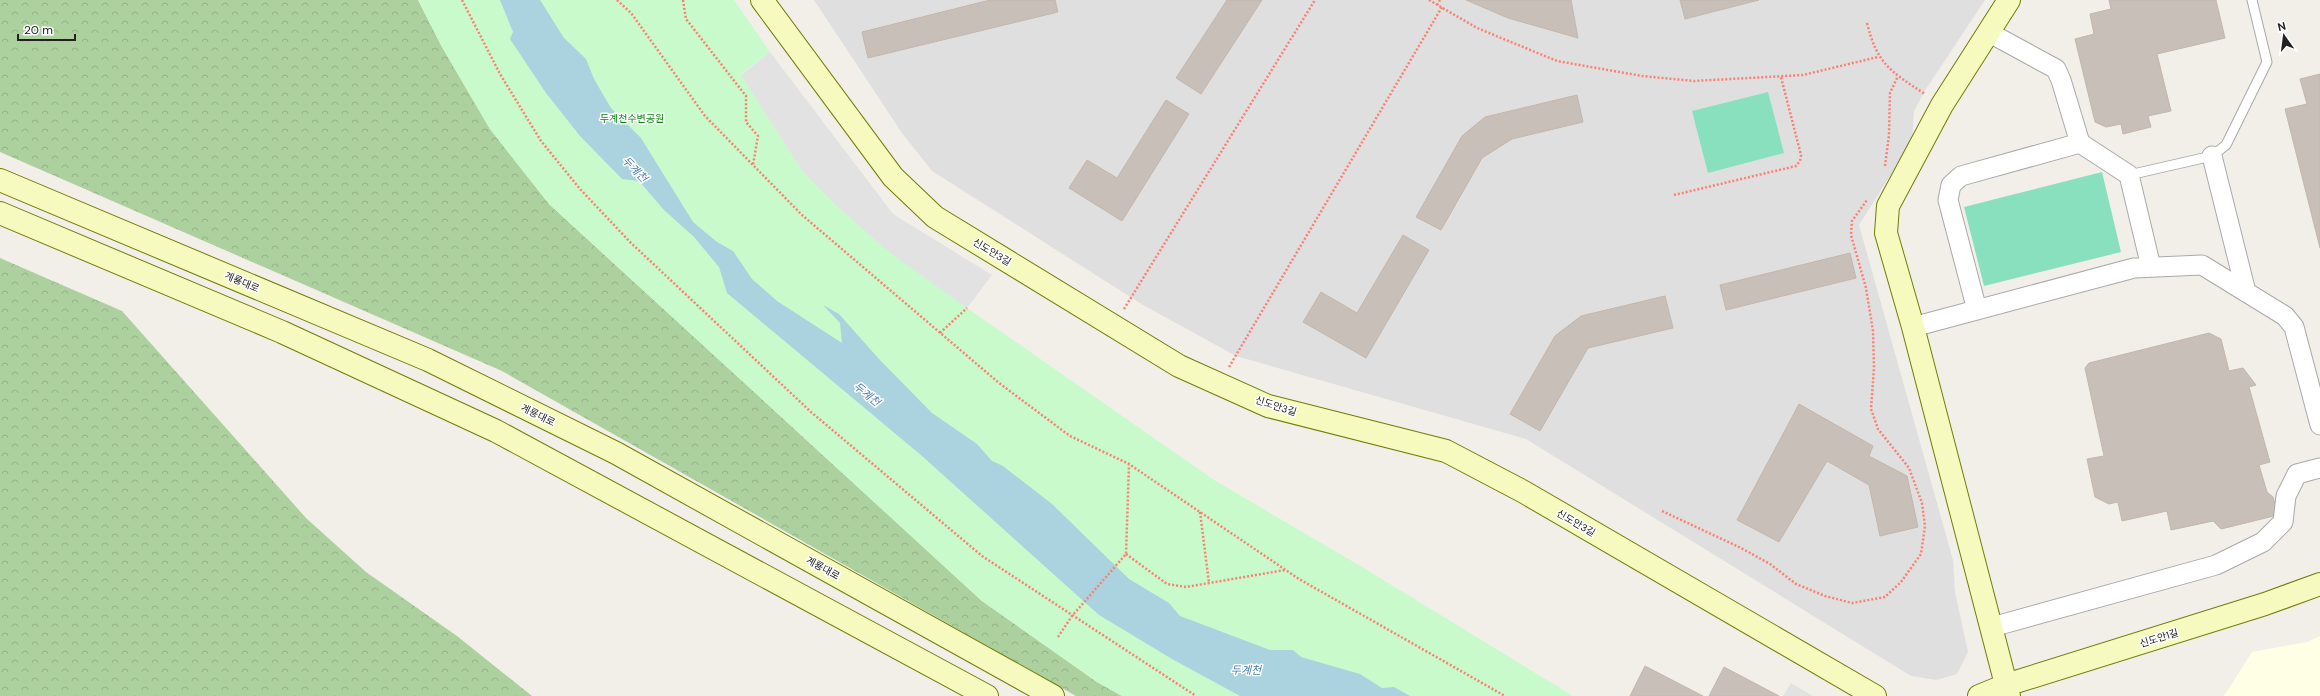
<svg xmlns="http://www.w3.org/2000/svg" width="2320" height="696" viewBox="0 0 2320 696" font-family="'DM Sans','Noto Sans KR',sans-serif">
<defs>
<pattern id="forest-crowns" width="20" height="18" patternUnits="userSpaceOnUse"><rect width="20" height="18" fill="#add19e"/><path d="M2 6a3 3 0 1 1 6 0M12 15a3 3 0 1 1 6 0" fill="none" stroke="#95b388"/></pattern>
</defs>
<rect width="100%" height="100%" fill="#f2efe9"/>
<path fill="#e0dfdf" d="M814,0H1985L1926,89L1914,111L1912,141L1859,225L1953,560L1955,592L1968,652L1957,674L1936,680L1911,676L1526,439L1236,356L1143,305L932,171L902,133Z"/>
<path fill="#ffffe5" d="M2320,636V696H2224L2252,652L2307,642Z"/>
<path fill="url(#forest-crowns)" d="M0,0H418L442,47L490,129L549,204L982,601L1097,682L1122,696H1076L502,371L0,152Z
M0,258L122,311L306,518L366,572L457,636L532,696H0Z"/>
<path fill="#c8facc" d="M418,0H734L770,52L741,74L872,237L967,308L1214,480L1362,567L1573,696H1122L1097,682L982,601L549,204L490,129L442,47Z"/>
<path fill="#88e0be" d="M1768,92L1784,153L1708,173L1692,111Z
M2102,172L2121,252L1984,286L1964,207Z"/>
<path fill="#e2e2e2" d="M770,52L893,214L992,275L967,308L889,252L838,207L803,172L741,75Z
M1791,683L1813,696H1783Z"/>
<path fill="#aad3df" d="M500,0H540L564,38L586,59L594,79L611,108L641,138L693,222L717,242L733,251L752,279L777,301L842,343L840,323L823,305L839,314L879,359L932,413L977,444L992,461L1003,466L1052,504L1129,579L1169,603L1180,616L1270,650H1293L1301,657L1360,674L1382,688L1394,687L1410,696H1240L1172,659L1099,615L922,456L727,293L719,267L694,237L664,210L639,181L622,179L580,136L546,93L510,39L513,32Z"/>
<path fill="#c7bfb8" stroke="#c4b6ab" d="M990,0H1055L1058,12L868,58L862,32Z
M1227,0H1262L1201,94L1176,78Z
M1466,0H1571L1578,38L1508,18Z
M1680,0H1759L1685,19Z
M2109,0H2216L2225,38L2157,54L2171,111L2148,116L2151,127L2123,134L2121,124L2106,127L2095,122L2075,39L2094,34L2090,14L2111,9Z
M2320,74V248L2285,109L2307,104L2300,79Z
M1577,95L1583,122L1512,139L1482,158L1441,230L1416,217L1462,136L1485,117Z
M1166,100L1189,114L1122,221L1069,188L1087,160L1117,178Z
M1403,235L1429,250L1366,358L1303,322L1321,292L1357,313Z
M1850,253L1856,278L1726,310L1720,285Z
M1665,296L1673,328L1588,348L1540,431L1510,414L1555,336L1581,316Z
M2209,333L2221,339L2229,371L2243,368L2256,385L2249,387L2270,462L2259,465L2267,492L2273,497L2278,515L2221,529L2213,521L2171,530L2167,511L2122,521L2118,502L2109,504L2095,497L2087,459L2104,456L2085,368L2089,363Z
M1799,404L1873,446L1869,456L1907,476L1918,527L1880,536L1869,485L1827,461L1779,542L1737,520Z
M1645,666L1703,696H1630Z
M1724,667L1779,696H1709Z"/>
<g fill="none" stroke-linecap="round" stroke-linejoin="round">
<g stroke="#a9a9a9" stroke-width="11">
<path id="lane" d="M2129,175L2212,156L2226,145L2267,62L2252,0"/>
</g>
<g stroke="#a9a9a9" stroke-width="21">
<path id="street" d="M1988,32L2056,69L2061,80L2080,143L2129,175L2151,267
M2212,156L2246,292
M1977,310L1948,200L1951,185L1961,176L2080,143
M1913,327L2134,268L2202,265L2285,316L2294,327L2320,425
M1992,627L2216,565L2263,542L2283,522L2286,496L2297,474L2320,468"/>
</g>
<g stroke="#707d05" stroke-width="24">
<path id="secondary" d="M762,0L893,177L935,217L1179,366L1268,406L1446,451L1524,492L1875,696
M0,180L428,360L616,453L1053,696
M0,213L282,332L496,431L987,696
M1979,696L2006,685L2265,604L2320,584
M2009,696L1913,327L1886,233L1888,206L1942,105L2009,0"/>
</g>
<path stroke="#fa8072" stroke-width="2.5" stroke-dasharray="2 2" stroke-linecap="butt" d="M462,0L500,74L541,141L580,189L630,242L811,412L982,556L1196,696
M617,0L631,13L705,116L802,215L999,383L1070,436L1129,464L1299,579L1505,696
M683,0L686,19L746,96V122L758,136L753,165
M1429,0L1477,28L1557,61L1642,76L1694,81L1803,75L1878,57
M1437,5L1440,0
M1867,23C1877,64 1891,72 1925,94
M1885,166L1889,135L1890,93L1898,76
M1674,195L1796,166L1800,161L1801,155L1781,77
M1124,309L1315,0
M940,333L967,308
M1229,367L1442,7
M1662,511L1741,548L1770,564L1796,584L1825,596L1852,603L1885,597L1901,582L1921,554L1925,526L1922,503L1909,468L1878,429L1871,409L1874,368L1873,331L1866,288L1851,235L1852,221L1867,200
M1200,512L1209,583
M1126,554L1167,584L1186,587L1285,570
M1058,637L1072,616L1126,554L1129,465"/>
<use href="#lane" stroke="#fff" stroke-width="9"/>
<use href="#street" stroke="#fff" stroke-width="19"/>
<use href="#secondary" stroke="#f7fabf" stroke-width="22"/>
</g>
<g text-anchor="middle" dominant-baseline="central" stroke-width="3" stroke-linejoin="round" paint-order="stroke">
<g font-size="10" fill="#0c8416" stroke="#fff">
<text x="632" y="118">두계천수변공원</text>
</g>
<g font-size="10" fill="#222" stroke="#fff">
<text transform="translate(992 252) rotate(31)">신도안3길</text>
<text transform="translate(242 282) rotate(23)">계룡대로</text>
<text transform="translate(1276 406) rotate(18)">신도안3길</text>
<text transform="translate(538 415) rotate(26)">계룡대로</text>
<text transform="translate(1576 523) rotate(30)">신도안3길</text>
<text transform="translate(823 568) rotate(29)">계룡대로</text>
<text transform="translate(2159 638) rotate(-17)">신도안1길</text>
</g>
<g font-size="11" font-style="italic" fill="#4a7aab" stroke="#fff">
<text transform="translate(635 169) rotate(46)">두계천</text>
<text transform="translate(867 394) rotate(39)">두계천</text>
<text x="1246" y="670">두계천</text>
</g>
</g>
<g transform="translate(2284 36) rotate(346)" stroke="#ffffff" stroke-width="3" paint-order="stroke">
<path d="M0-3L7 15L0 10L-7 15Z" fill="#222222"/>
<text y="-6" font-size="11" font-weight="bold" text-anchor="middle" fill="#222222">N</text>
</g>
<path d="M18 34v6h57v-6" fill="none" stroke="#222222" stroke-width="2"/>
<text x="24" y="34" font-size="12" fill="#222222" stroke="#ffffff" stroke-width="3" paint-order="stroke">20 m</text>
</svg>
